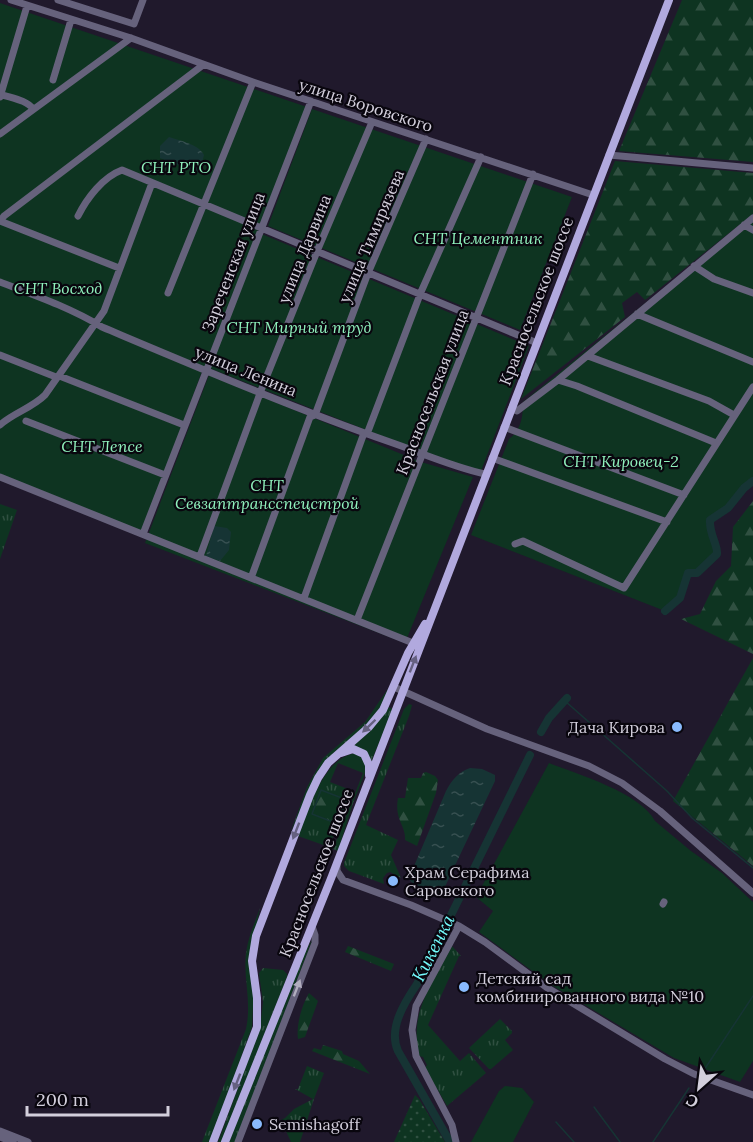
<svg xmlns="http://www.w3.org/2000/svg" width="753" height="1142" viewBox="0 0 753 1142" font-family="Lora,serif">
<defs>
<pattern id="grass-tufts" width="24" height="20" patternUnits="userSpaceOnUse" patternTransform="scale(1.5)"><rect width="24" height="20" fill="#0e3421"/><path d="M3 7l-1-3M5 7V3M7 7l1-3M15 17l-1-3M17 17v-4M19 17l1-3" fill="none" stroke="#305041"/></pattern>
<pattern id="forest-firs" width="22" height="20" patternUnits="userSpaceOnUse" patternTransform="scale(1.5)"><rect width="22" height="20" fill="#0e3421"/><path d="M5 1l3.5 6h-7zM16 11l3.5 6h-7z" fill="#305041"/></pattern>
<pattern id="park-dots" width="8" height="8" patternUnits="userSpaceOnUse" patternTransform="scale(1.5)"><rect width="8" height="8" fill="#0e3421"/><path d="M2 2h.1M6 6h.1" fill="none" stroke="#305041" stroke-width="1.8" stroke-linecap="round"/></pattern>
<pattern id="water-ripples" width="26" height="14" patternUnits="userSpaceOnUse" patternTransform="scale(1.5)"><rect width="26" height="14" fill="#163434"/><path d="M2 4q2-2 4 0t4 0M15 11q2-2 4 0t4 0" fill="none" stroke="#375051"/></pattern>
</defs>
<rect width="100%" height="100%" fill="#20192c"/>
<path fill="url(#grass-tufts)" d="M0,504L17,510L0,559Z
M392,683L378,711L363,728L326,760L291,831L307,787L323,758L365,722Z
M409,704L412,705L409,716L366,825L398,840L391,855L401,878L390,872L387,873L383,878L384,884L349,871L344,866V863L404,709Z
M388,707L393,709L371,762L352,746L374,727Z
M356,753L365,760V773L353,803L338,851L333,849L363,773L338,763L330,782L348,789L350,793L329,847L298,836C309,808 323,758 356,753Z
M260,908L257,923L252,1027L214,1132L209,1142H202L246,1029C252,1001 243,979 246,953C248,937 255,922 260,908Z
M313,938L235,1142H229L303,956Z
M452,946L461,956H459L428,1025L460,1061L469,1053L486,1073L447,1106L425,1068L427,1065L423,1057L419,1056C409,1010 432,986 452,946Z
M263,968L283,970L287,974V977L222,1142H218L260,1028L263,1002L259,973Z
M500,1019L512,1031V1033L505,1040L513,1050L491,1069H489L469,1048Z
M307,1066L324,1073L314,1099L300,1142H291L281,1120L285,1118L294,1109L313,1099L295,1089H298Z"/>
<path fill="url(#forest-firs)" d="M682,0H753V162L619,151Z
M615,161L753,173V214L645,300L637,292L622,303L625,317L521,399Z
M753,501V654L681,619L700,614L716,581L731,566L733,527Z
M753,658V866L673,801Z
M426,772L435,776L438,780L436,793L417,846L405,840C406,825 394,820 398,798H405L408,778H421L423,773Z
M321,791L345,800L337,822L313,813Z
M348,946L394,964L391,971L345,952Z
M309,993L318,1001L305,1037L298,1039C296,1025 302,1005 309,993Z
M323,1045L342,1051L343,1054L359,1061L370,1074L312,1051L314,1048L321,1050Z"/>
<path fill="url(#park-dots)" d="M415,1095L419,1099L445,1142H394Z"/>
<path fill="#0e3421" d="M0,3L307,107L257,232L529,346L481,471L458,466L204,366L141,536L0,480Z
M312,109L572,197L520,330L268,226Z
M753,216V481L744,488L728,508L710,520C710,529 718,552 717,554C714,561 705,569 700,574L691,572L688,573L680,598L665,611L471,535L509,439C521,430 523,417 523,402Z
M209,375L421,462L473,477L405,643L145,543Z
M549,763C577,774 641,793 655,821L691,851L722,873L753,902V1061L740,1082L674,1058L553,986L479,932L493,911L476,897Z
M505,1086L522,1088L534,1102L513,1142H471L499,1091Z"/>
<path fill="url(#water-ripples)" d="M169,137C181,141 198,144 204,155L200,170L196,172L160,158V146Z
M214,526L227,528L231,532L229,550L220,561L206,556Z
M470,768L482,769L495,775V781L442,893L435,894L411,882L409,878L446,791C452,780 458,772 470,768Z"/>
<g fill="none" stroke-linecap="round" stroke-linejoin="round">
<path stroke="#163434" stroke-width="1.5" d="M565,701L667,791L692,818L753,868
M321,790L347,800L338,824L312,814Z
M450,915L453,917
M704,1070L753,996
M594,1107L620,1142
M556,1122L574,1142
M653,1142L689,1088"/>
<path stroke="#163434" stroke-width="8" d="M665,611L680,598L688,573H697L717,554C718,545 709,534 710,520L728,508L744,488L753,481
M541,732L549,718L567,698
M450,1142L398,1051C388,1029 404,1003 417,984L530,755"/>
<path stroke="#66627c" stroke-width="7" d="M11,0L131,38L253,82L593,195
M58,0L134,24L143,0
M53,80L71,20
M0,94C11,98 27,100 33,109
M0,97L27,6
M0,134L131,38
M609,155L753,168
M78,216C87,198 103,177 122,170L537,343
M0,221L4,216L203,65
M0,221L119,268
M744,225L753,230
M694,266L714,279L753,293
M0,282C34,295 71,308 102,327C197,367 293,408 390,442C422,453 453,467 485,474
M168,293L253,82
M637,314L753,362
M0,355L56,377
M588,356L709,401L734,415
M62,377L184,425
M558,380L577,386L716,443
M511,409L517,411L558,380L753,218
M26,421L165,475
M0,425C13,413 32,408 45,395L104,311L152,183
M504,427L684,495
M367,434L421,292L481,157
M492,458L667,522
M0,477L413,643
M143,534L311,101
M515,544L523,541L624,588L753,387
M200,556L262,388L318,249L372,122
M251,578L310,417L315,415L368,273L426,139
M304,598L364,433
M357,620L533,174
M394,687L487,729L589,766L622,783L660,811L753,893
M337,865V871L343,880L411,905L459,926L416,1006L412,1030L416,1056L452,1125L456,1142
M663,904L664,902
M459,926L485,942L546,987L665,1059L694,1074L753,1095
M0,1131L28,1142
M0,1137L13,1142
M238,1142L315,943V935L312,926"/>
<path stroke="#b1a9de" stroke-width="8" d="M341,753L353,749L364,754L369,765V775
M213,1142L257,1027V998L252,961L256,936L310,795L318,778L328,763L369,727L383,710L408,653L425,624
M225,1142L332,876L669,0"/>
</g>
<defs><path id="oneway-solid" d="M-6-.8H1V-3.2L6.5 0L1 3.2V.8H-6Z" transform="scale(1.5)"/></defs>
<g fill="#656080">
<use href="#oneway-solid" transform="translate(413 664) rotate(-69)"/>
<use href="#oneway-solid" transform="translate(369 726) rotate(136)"/>
<use href="#oneway-solid" transform="translate(296 831) rotate(111)"/>
<use href="#oneway-solid" transform="translate(237 1082) rotate(111)"/>
</g>
<use fill="#b2aebf" href="#oneway-solid" transform="translate(297 988) rotate(-69)"/>
<g fill="#89bafc" stroke="#09060e" stroke-width="2">
<circle cx="677" cy="727" r="6"/>
<circle cx="393" cy="881" r="6"/>
<circle cx="464" cy="987" r="6"/>
<circle cx="257" cy="1124" r="6"/>
</g>
<g text-anchor="middle" dominant-baseline="central" stroke-width="4.5" stroke-linejoin="round" paint-order="stroke">
<g font-size="16" fill="#d3cfdc" stroke="#09060e">
<text transform="translate(366 105) rotate(18)">улица Воровского</text>
<text transform="translate(371 236) rotate(-67)">улица Тимирязева</text>
<text transform="translate(304 249) rotate(-68)">улица Дарвина</text>
<text transform="translate(233 262) rotate(-69)">Зареченская улица</text>
<text transform="translate(536 301) rotate(-69)">Красносельское шоссе</text>
<text transform="translate(246 371) rotate(22)">улица Ленина</text>
<text transform="translate(432 392) rotate(-69)">Красносельская улица</text>
<text transform="translate(316 873) rotate(-69)">Красносельское шоссе</text>
</g>
<g font-size="16" font-style="italic" fill="#90f2bd" stroke="#09060e">
<text x="176" y="167">СНТ РТО</text>
<text x="478" y="238">СНТ Цементник</text>
<text x="58" y="288">СНТ Восход</text>
<text x="299" y="327">СНТ Мирный труд</text>
<text x="102" y="446">СНТ Лепсе</text>
<text x="621" y="461">СНТ Кировец-2</text>
<text x="267" y="485">СНТ<tspan x="267" dy="18">Севзаптрансспецстрой</tspan></text>
</g>
<g font-size="16" fill="#d3cfdc" stroke="#09060e" text-anchor="start">
<text x="665" y="727" text-anchor="end">Дача Кирова</text>
<text x="405" y="872">Храм Серафима<tspan x="405" dy="18">Саровского</tspan></text>
<text x="476" y="978">Детский сад<tspan x="476" dy="18">комбинированного вида №10</tspan></text>
<text x="269" y="1124">Semishagoff</text>
</g>
<g font-size="18" font-style="italic" fill="#73fbfc" stroke="#09060e">
<text transform="translate(433 948) rotate(-63)">Кикенка</text>
</g>
</g>
<g transform="translate(699 1088) rotate(208)" stroke="#09060e" stroke-width="4.5" paint-order="stroke">
<path d="M0-4.5L10 22L0 15L-10 22Z" fill="#d3cfdc"/>
<text y="-9" font-size="16" font-weight="bold" text-anchor="middle" fill="#d3cfdc">С</text>
</g>
<path d="M27 1106v9h141v-9" fill="none" stroke="#d3cfdc" stroke-width="3"/>
<text x="36" y="1106" font-size="18" fill="#d3cfdc" stroke="#09060e" stroke-width="4.5" paint-order="stroke">200 m</text>
</svg>
